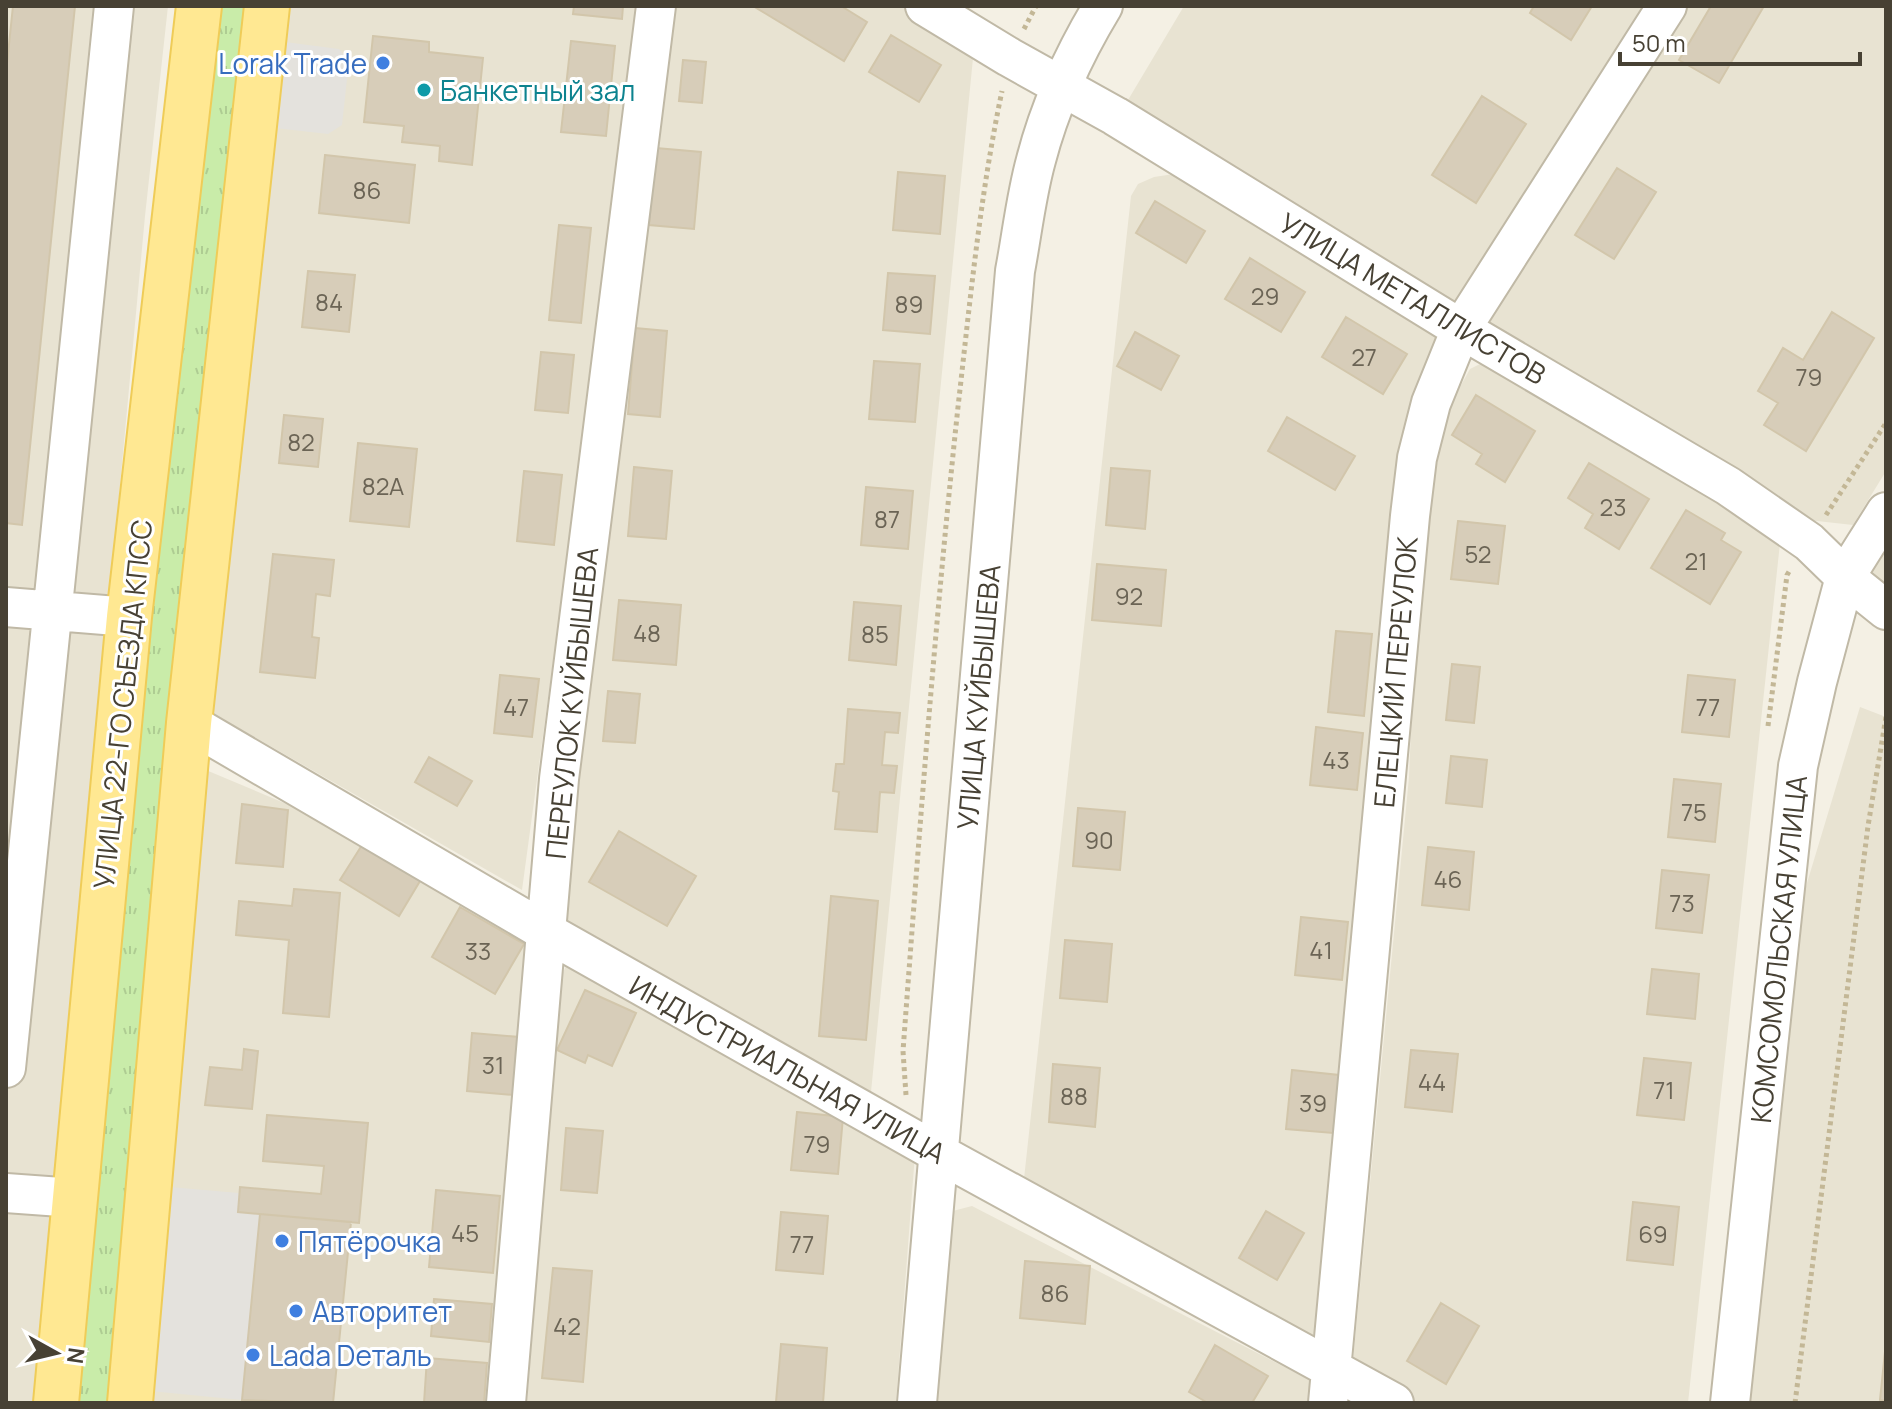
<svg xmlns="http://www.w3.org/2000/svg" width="1892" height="1409" viewBox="0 0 1892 1409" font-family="Manrope,sans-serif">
<defs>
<pattern id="grass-tufts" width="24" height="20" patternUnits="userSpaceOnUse" patternTransform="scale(2)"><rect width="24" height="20" fill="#c9eca9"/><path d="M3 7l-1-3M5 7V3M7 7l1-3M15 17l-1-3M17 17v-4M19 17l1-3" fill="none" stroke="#aecc92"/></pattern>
</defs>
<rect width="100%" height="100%" fill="#f4f0e4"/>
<path fill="#e8e3d2" d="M6,6H168L145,216L35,1403H6Z
M274,6H642L522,890L193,702Z
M668,6H903L974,48L871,1092L544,908Z
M1184,6H1886V471L1853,525L1799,519L1128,100Z
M1174,174L1461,329L1431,383L1323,1327L1309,1337L1023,1188L1131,196L1138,184L1154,177Z
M1484,362L1505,364L1780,543L1688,1403H1408L1352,1371L1409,777L1417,589L1431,439L1470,369Z
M1886,533V596L1866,579Z
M1860,707L1886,717V1403H1748L1801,903Z
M194,765L372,840L533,937L490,1403H138Z
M567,964L916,1141L896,1403H527L559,981Z
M972,1206L1331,1391L1330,1403H927L949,1212Z"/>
<path fill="url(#grass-tufts)" d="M216,6H249L114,1403H79L138,685Z"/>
<path fill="#e4e2dd" d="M285,42L339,49L349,61L342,125L328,134L275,128Z
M170,1187L239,1193L238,1212L260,1214L242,1400L150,1391Z"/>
<path fill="#d7cdb9" stroke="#d2c6ab" stroke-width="2" d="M13,6H75L22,525L6,523V73Z
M574,6H623L622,19L573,14Z
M753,6H841L867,22L844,61Z
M1534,6H1592L1571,40L1530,13Z
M1711,6H1764L1719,83L1679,60Z
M891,35L941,65L919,102L869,72Z
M373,36L429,42V52L483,58L472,165L439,161L440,146L402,142L404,126L364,122Z
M571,41L615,46L606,136L561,132Z
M683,60L706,62L702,103L679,101Z
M1482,96L1526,124L1476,203L1432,175Z
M656,148L701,152L694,229L649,225Z
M325,155L415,165L409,223L319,213Z
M1617,168L1656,192L1614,259L1575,235Z
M898,172L945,176L940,234L893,230Z
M1155,201L1205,231L1186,263L1136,233Z
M559,225L591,228L581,323L549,320Z
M1250,258L1305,292L1281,332L1225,299Z
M308,271L355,275L349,332L302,327Z
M888,273L935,276L930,334L883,330Z
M1832,312L1874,338L1806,451L1764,425L1778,403L1758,391L1783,348L1803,360Z
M1346,317L1407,354L1383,394L1322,357Z
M635,328L667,331L660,417L628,414Z
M1135,332L1179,356L1161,390L1117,366Z
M541,352L574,355L568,413L535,410Z
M874,361L920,364L915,422L869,419Z
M1476,395L1535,431L1505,482L1476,464L1482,454L1452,435Z
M284,415L323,419L318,467L279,463Z
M1287,417L1355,456L1335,490L1268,451Z
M358,443L417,449L409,527L350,521Z
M1589,463L1649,499L1619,549L1585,528L1593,514L1568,498Z
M634,467L672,471L666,539L628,536Z
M1111,468L1150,471L1145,529L1106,525Z
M524,471L562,475L554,545L517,541Z
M866,487L913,491L908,549L861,545Z
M1686,510L1725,533L1721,540L1741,552L1710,604L1651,568Z
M1458,521L1505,526L1498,584L1451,579Z
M273,554L334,560L330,596L316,594L312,637L319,638L315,678L260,672Z
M1097,564L1166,570L1161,626L1092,620Z
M619,600L681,605L676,665L613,660Z
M854,602L901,606L896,665L849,660Z
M1336,631L1372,634L1364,716L1328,712Z
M1452,664L1480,667L1474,723L1446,720Z
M500,675L539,679L532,737L494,733Z
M1688,675L1735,680L1729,737L1682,732Z
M608,691L640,694L635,743L603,741Z
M848,709L900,713L898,733L885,732L882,765L897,766L894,793L880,792L877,832L835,829L839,792L833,791L836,764H844Z
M1316,727L1363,733L1357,790L1310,785Z
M1451,756L1487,760L1482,807L1446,803Z
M429,757L472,781L457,806L415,782Z
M1674,779L1721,784L1715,842L1668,837Z
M242,804L288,810L283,867L236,863Z
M1078,808L1125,812L1120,870L1073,866Z
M619,831L696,876L667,926L589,882Z
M362,845L420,881L399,916L340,880Z
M1428,847L1474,852L1469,910L1422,905Z
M1662,870L1709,875L1702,933L1656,928Z
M294,889L340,893L329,1017L283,1013L289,940L236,935L239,901L292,906Z
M831,896L878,901L866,1040L819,1036Z
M460,907L524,944L495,994L432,957Z
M1301,917L1348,922L1342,980L1295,975Z
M1065,940L1112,944L1107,1002L1060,998Z
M1652,969L1699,974L1695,1019L1647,1014Z
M585,990L636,1013L612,1066L588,1055L585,1063L557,1050Z
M472,1033L519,1037L514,1095L467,1091Z
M244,1049L258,1051L252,1109L205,1105L210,1067L242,1070Z
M1411,1050L1458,1054L1452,1112L1405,1107Z
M1644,1058L1691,1063L1684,1120L1637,1115Z
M1053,1064L1100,1068L1095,1127L1049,1122Z
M1292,1070L1339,1075L1333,1133L1286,1129Z
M797,1112L843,1117L838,1174L791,1170Z
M267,1115L368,1123L359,1223L238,1212L240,1187L321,1194L324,1166L263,1161Z
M566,1128L603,1131L597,1193L561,1190Z
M436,1190L500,1196L493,1273L429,1267Z
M1633,1202L1679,1207L1673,1265L1627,1260Z
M1266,1211L1304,1233L1277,1280L1239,1258Z
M781,1212L828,1216L823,1274L776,1270Z
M260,1214L351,1222L333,1403L242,1400Z
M1025,1261L1090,1266L1085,1324L1020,1318Z
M553,1268L592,1271L583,1382L542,1378Z
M434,1299L492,1304L489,1342L431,1336Z
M1441,1303L1479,1326L1446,1384L1407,1361Z
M1886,1342V1401L1880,1400Z
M781,1344L827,1348L823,1403L776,1402Z
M1215,1345L1268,1376L1252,1403H1208L1189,1392Z
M427,1358L487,1363L484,1403H424Z"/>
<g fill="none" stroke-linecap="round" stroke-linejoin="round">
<g stroke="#c0b9a6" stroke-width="42">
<path id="minor" d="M925,6L1009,57L1115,116L1461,329L1728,486L1809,542L1845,577L1886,610
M6,607L129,617
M189,723L548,933L938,1153L1394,1403
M6,1068L114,6
M6,1193L75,1198
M506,1403L559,779L656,6
M917,1403L1015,271C1022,234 1026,196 1036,160C1050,106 1074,54 1103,6
M1328,1403L1410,516L1417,458L1431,403L1461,329L1667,6
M1730,1403L1798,766L1817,682L1845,577L1886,512"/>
</g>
<g stroke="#efcc58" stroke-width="48">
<path id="major" d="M56,1403L129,617L199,6
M130,1403L189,723L267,6"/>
</g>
<path stroke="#c3b796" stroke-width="5" stroke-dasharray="4 4" stroke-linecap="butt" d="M1024,29L1036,6
M1826,515L1886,423
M1768,726L1787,575L1790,570
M906,1095L903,1051C919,836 935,622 958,407C970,302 980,195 1002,91
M1795,1403L1868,826L1886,717"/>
<use href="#minor" stroke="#fff" stroke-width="38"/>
<use href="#major" stroke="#ffe892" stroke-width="44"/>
</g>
<g fill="#3f7fe0" stroke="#fff" stroke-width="3">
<circle cx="383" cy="63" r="8"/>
<circle cx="282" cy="1241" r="8"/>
<circle cx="296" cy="1311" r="8"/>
<circle cx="253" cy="1355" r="8"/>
</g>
<circle fill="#0f9aa8" stroke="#fff" stroke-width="3" cx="424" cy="90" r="8"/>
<g text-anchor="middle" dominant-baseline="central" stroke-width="6" stroke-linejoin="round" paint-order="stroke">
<g font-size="24" fill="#6b6455">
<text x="367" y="189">86</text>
<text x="1265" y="295">29</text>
<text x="329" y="301">84</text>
<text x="909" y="303">89</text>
<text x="1364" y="356">27</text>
<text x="1809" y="376">79</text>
<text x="301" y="441">82</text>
<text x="383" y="485">82А</text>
<text x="1613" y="506">23</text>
<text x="887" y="518">87</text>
<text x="1478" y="553">52</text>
<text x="1696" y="560">21</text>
<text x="1129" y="595">92</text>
<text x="647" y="632">48</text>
<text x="875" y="633">85</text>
<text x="516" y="706">47</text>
<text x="1708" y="706">77</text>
<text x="1336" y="759">43</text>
<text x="1694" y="811">75</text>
<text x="1099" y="839">90</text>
<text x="1448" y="878">46</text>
<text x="1682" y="902">73</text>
<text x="1321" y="949">41</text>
<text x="478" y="950">33</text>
<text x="493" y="1064">31</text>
<text x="1432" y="1081">44</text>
<text x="1664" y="1089">71</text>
<text x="1074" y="1095">88</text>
<text x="1313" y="1102">39</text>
<text x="817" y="1143">79</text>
<text x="465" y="1232">45</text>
<text x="1653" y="1233">69</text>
<text x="802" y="1243">77</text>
<text x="1055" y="1292">86</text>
<text x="567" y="1325">42</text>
</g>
<g font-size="28" fill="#366cbe" stroke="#fff" text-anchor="start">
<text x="367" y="63" text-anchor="end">Lorak Trade</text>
<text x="298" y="1241">Пятёрочка</text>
<text x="312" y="1311">Авторитет</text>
<text x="269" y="1355">Lada Dеталь</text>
</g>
<g font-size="28" fill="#0d838f" stroke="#fff" text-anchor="start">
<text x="440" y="90">Банкетный зал</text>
</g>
<g font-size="28" fill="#474134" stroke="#fff">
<text transform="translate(1413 298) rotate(31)">УЛИЦА МЕТАЛЛИСТОВ</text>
<text transform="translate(1395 672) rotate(-85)">ЕЛЕЦКИЙ ПЕРЕУЛОК</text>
<text transform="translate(978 697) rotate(-85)">УЛИЦА КУЙБЫШЕВА</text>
<text transform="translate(571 703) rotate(-84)">ПЕРЕУЛОК КУЙБЫШЕВА</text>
<text transform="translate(122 704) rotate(-84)">УЛИЦА 22-ГО СЪЕЗДА КПСС</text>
<text transform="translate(1778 949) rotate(-84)">КОМСОМОЛЬСКАЯ УЛИЦА</text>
<text transform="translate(788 1069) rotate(29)">ИНДУСТРИАЛЬНАЯ УЛИЦА</text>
</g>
</g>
<rect width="1892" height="1409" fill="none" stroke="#474134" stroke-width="16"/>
<g transform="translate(56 1353) rotate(98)" stroke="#ffffff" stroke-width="6" paint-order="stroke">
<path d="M0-6L14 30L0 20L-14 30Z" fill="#474134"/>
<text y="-12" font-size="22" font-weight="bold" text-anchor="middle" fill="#474134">N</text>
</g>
<path d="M1620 52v12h240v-12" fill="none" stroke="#474134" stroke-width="4"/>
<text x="1632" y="52" font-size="24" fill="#474134" stroke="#ffffff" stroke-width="6" paint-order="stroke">50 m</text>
</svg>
